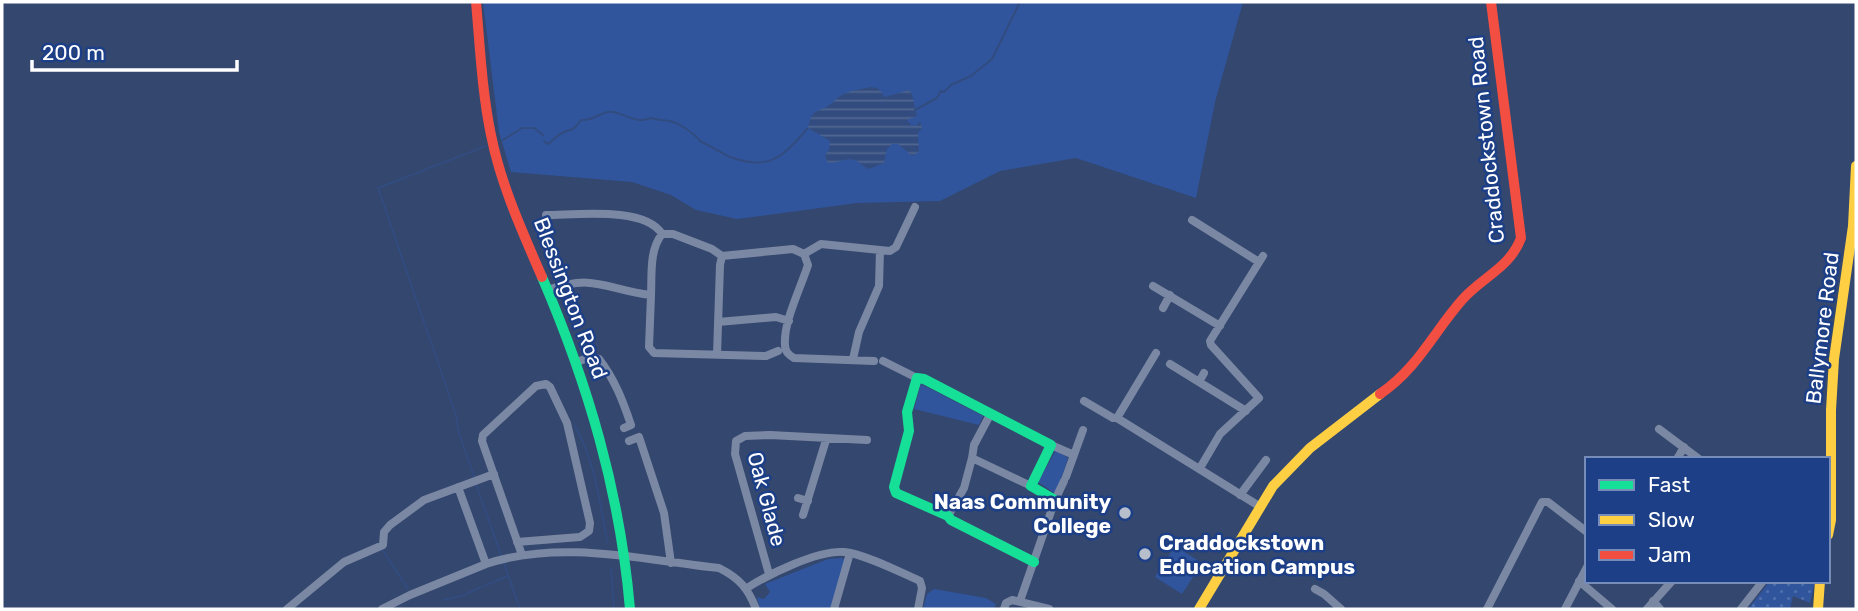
<svg xmlns="http://www.w3.org/2000/svg" width="1858" height="611" viewBox="0 0 1858 611" font-family="Rubik,sans-serif">
<defs>
<pattern id="park-dots" width="8" height="8" patternUnits="userSpaceOnUse" patternTransform="scale(1.75)"><rect width="8" height="8" fill="#30559d"/><path d="M2 2h.1M6 6h.1" fill="none" stroke="#4f6eac" stroke-width="1.8" stroke-linecap="round"/></pattern>
<pattern id="water-rules" width="6" height="5" patternUnits="userSpaceOnUse" patternTransform="scale(1.75)"><rect width="6" height="5" fill="#324c7f"/><path d="M0 2.5h6" fill="none" stroke="#516792"/></pattern>
</defs>
<rect width="100%" height="100%" fill="#34476e"/>
<path fill="#30559d" d="M483,2H1243L1215,102L1196,198L1076,158L1000,171L940,201L857,203L737,219L696,210L671,195L632,182L511,172L499,132Z
M921,384L983,416L979,425L914,409Z
M1056,450L1068,458L1056,494L1038,482Z
M1175,546L1202,563L1182,594L1155,577Z
M841,558L845,559L830,609H760L757,597L764,599L770,592L765,584L828,559Z
M934,589L986,598L996,604L994,609H923L927,594Z"/>
<path fill="url(#park-dots)" d="M1770,581H1815L1810,603L1793,596L1790,609H1748Z"/>
<path fill="url(#water-rules)" d="M870,87L878,88L885,97L909,90L912,94L917,116L907,120L909,123H911L910,127L914,124L913,126H916L920,121L922,128L918,133L919,152L912,156L898,144H892L887,149L884,163L869,169C862,167 861,162 855,160C844,157 837,165 827,162L825,155L829,150L830,141L808,128C811,114 812,113 824,108C830,106 836,98 842,95C851,90 860,90 870,87Z"/>
<g fill="none" stroke-linecap="round" stroke-linejoin="round">
<path stroke="#324c7f" stroke-width="2" d="M915,110L937,98L941,91L944,92L951,85L971,76L992,59L1020,2
M503,140L522,128H534L543,135
M544,141L547,144C554,141 556,136 562,133C573,128 572,132 581,120C596,121 601,110 613,112C629,115 635,124 651,118C658,121 662,119 669,121C678,122 695,134 700,141C711,146 721,153 730,157C769,171 782,158 807,129
M575,426C595,461 600,502 607,542
M475,479L458,430L456,415L378,188L486,146
M476,484L502,558
M383,551L408,589
M504,563L520,609
M611,568L614,609
M484,586L508,576
M443,600L462,596L481,587"/>
<path stroke="#7b88a4" stroke-width="8" d="M546,215C575,215 645,206 662,234C649,250 652,276 651,295C606,290 596,273 548,290
M1192,220L1259,262
M662,234H673L712,249L722,256L793,249L804,254L821,244L880,250
M804,254L808,265C801,287 783,323 785,345C785,352 789,355 794,358L874,361
M1153,286L1220,326
M651,295L649,347L654,353L766,356L778,351
M1163,308L1170,295
M718,322L776,317L789,321
M717,355L720,265L722,256
M853,359L859,332L879,286L880,250L890,251L896,247L915,207
M883,361L917,378
M577,362L590,357L599,359C615,380 623,401 631,425L624,428
M1170,364L1246,411
M1199,382L1204,373
M1084,401L1113,418H1117L1259,506
M991,413L974,445L972,458L1031,486
M1117,418L1156,353
M1659,429L1699,459
M629,441L639,437L664,513L671,563
M1051,445L1074,455
M1677,459L1684,447
M1200,468L1220,434L1259,398L1211,345L1210,341L1263,256
M1066,477L1083,430
M1240,495L1266,460
M798,498L808,501
M803,515L826,440
M948,516L964,488L972,458
M517,542L580,537L589,531L590,523L567,423L550,387L546,384L536,386L483,435L482,441L522,555
M486,564C561,539 643,560 719,568C739,578 748,588 756,609
M769,574L735,454L736,441L745,436L770,435L867,440
M1579,581L1612,609
M747,588C769,574 818,550 844,552C862,553 902,573 920,581L922,588L918,609
M1315,589L1324,594L1341,609
M1020,601L1055,500L1064,481
M1653,601L1660,609
M287,609L344,562L383,545L384,532L390,525L424,500L494,474
M382,609L410,595L486,564L458,487
M834,609L850,553
M1004,609L1006,603L1012,600L1049,609
M1487,609L1542,502H1548L1587,532
M1565,609L1587,567
M1647,609L1672,581
M1741,609L1763,581"/>
<path stroke="#16e098" stroke-width="10" d="M542,277C588,384 620,492 630,609
M1034,562L951,520L948,516L896,493L894,487L909,431L907,412L917,378L924,379L1051,445L1031,486L1055,500"/>
<path stroke="#ffcf43" stroke-width="10" d="M1828,535L1831,520V410L1834,359L1853,226L1856,166
M1199,609L1273,486L1310,448L1380,394
M1818,609L1820,581"/>
<path stroke="#f24e42" stroke-width="10" d="M476,2C480,46 482,92 491,135C501,185 522,231 542,277
M1380,394C1418,368 1433,333 1462,300C1482,277 1510,268 1521,238L1491,2"/>
</g>
<g fill="#b8bfcc" stroke="#1c3f87" stroke-width="2.5">
<circle cx="1125" cy="513" r="7"/>
<circle cx="1145" cy="554" r="7"/>
</g>
<g text-anchor="middle" dominant-baseline="central" stroke-width="5" stroke-linejoin="round" paint-order="stroke">
<g font-size="21" fill="#fff" stroke="#1c3f87">
<text transform="translate(1486 140) rotate(-96)">Craddockstown Road</text>
<text transform="translate(571 298) rotate(69)">Blessington Road</text>
<text transform="translate(1822 328) rotate(-83)">Ballymore Road</text>
<text transform="translate(767 499) rotate(75)">Oak Glade</text>
</g>
<g font-size="21" font-weight="bold" fill="#fff" stroke="#1c3f87" text-anchor="end">
<text x="1111" y="501">Naas Community<tspan x="1111" dy="24">College</tspan></text>
<text x="1159" y="542" text-anchor="start">Craddockstown<tspan x="1159" dy="24">Education Campus</tspan></text>
</g>
</g>
<rect width="1858" height="611" fill="none" stroke="#ffffff" stroke-width="7"/>
<rect x="1585" y="457" width="245" height="126" fill="#1c3f87" stroke="#778cb7" stroke-width="2"/>
<rect x="1599" y="480" width="35" height="10" fill="#16e098" stroke="#778cb7" stroke-width="2"/>
<text x="1648" y="492" font-size="21" fill="#ffffff">Fast</text>
<rect x="1599" y="515" width="35" height="10" fill="#ffcf43" stroke="#778cb7" stroke-width="2"/>
<text x="1648" y="527" font-size="21" fill="#ffffff">Slow</text>
<rect x="1599" y="550" width="35" height="10" fill="#f24e42" stroke="#778cb7" stroke-width="2"/>
<text x="1648" y="562" font-size="21" fill="#ffffff">Jam</text>
<path d="M32 60v10h205v-10" fill="none" stroke="#ffffff" stroke-width="3.5"/>
<text x="42" y="60" font-size="21" fill="#ffffff" stroke="#1c3f87" stroke-width="5" paint-order="stroke">200 m</text>
</svg>
